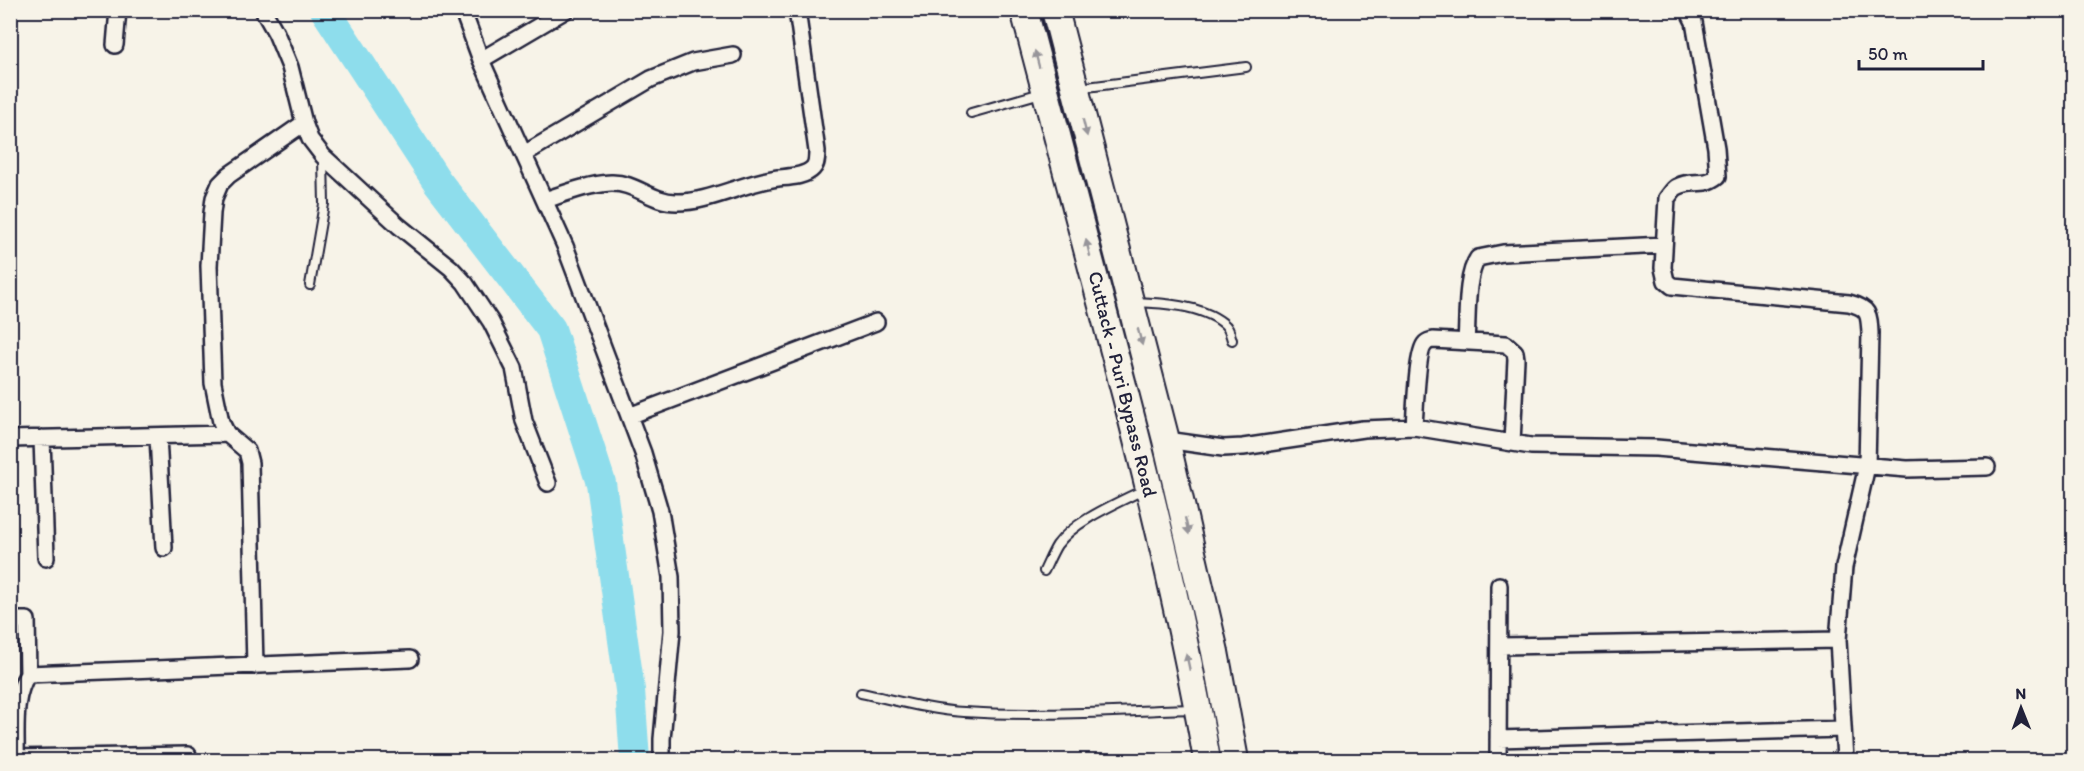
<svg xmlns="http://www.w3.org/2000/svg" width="2084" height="771" viewBox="0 0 2084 771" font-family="Itim,sans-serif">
<rect width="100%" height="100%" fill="#f7f3e8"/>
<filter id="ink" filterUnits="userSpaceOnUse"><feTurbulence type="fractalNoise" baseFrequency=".0167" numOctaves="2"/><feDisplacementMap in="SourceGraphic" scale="12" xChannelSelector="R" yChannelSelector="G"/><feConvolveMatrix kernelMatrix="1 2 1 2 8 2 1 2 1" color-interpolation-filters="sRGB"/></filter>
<g filter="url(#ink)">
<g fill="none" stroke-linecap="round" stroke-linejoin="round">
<path stroke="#8eddec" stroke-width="30" d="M325,10L437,181L551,329L601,483L630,690L635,760"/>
<g stroke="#22223b" stroke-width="12">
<path id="service" d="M1079,88L1246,67
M971,113L1041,93
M310,285L324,204L323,158
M1135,302C1162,303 1201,305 1223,323C1229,327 1230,334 1232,340
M1044,571C1048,563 1052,553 1057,545C1075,520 1118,503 1145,489
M861,693C895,700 929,710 964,712C1040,717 1117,711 1193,709"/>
</g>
<g stroke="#22223b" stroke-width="20">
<path id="minor" d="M263,10L276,33L290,67L304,123L310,139L323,156L399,226L451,268L465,283L491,322L514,368L524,421L548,483
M460,10L465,17L481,60L565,246L643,453L660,511L671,577L672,631L662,739V760
M1686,10L1689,12L1694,22L1716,148L1718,176C1703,188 1692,178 1677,187C1673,189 1670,195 1667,198L1663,268L1666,281L1672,286L1849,303C1869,308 1869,314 1870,333L1867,466L1844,567L1838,640L1845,760
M115,45L118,10
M481,60L566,10
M524,154L651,79L693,62L733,55
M545,200C566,193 589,184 611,183C634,182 652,202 676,202C708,203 745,182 778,178C788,177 805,177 813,168C817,164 817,156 817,151L797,10
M1466,342C1468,319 1465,276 1478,258L1503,253L1664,245
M629,416L876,322
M1414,427C1415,414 1417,351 1425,344C1427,341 1430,341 1433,340L1506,344L1515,352L1516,359L1512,443
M158,436L164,548
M42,438L46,558
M10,439L227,434
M1166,440L1223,448L1243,447L1363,429L1414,427L1531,446L1656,448L1907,469L1987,467
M10,620H27L28,674
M1499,646L1838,640
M255,666L250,463L247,451L227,434L221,422L213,383L209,266L212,213L214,198L220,184L229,175L304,123
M1498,739L1842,729
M10,758L188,755
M16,758C17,732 12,697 28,674L410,659
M1498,760L1499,585"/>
</g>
<g stroke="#22223b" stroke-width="30">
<path id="trunk" d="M1024,10C1059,139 1093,268 1126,397C1157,517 1186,638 1207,760
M1055,10L1166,440L1215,652L1235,760"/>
</g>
<use href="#service" stroke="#f7f3e8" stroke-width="8"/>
<use href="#minor" stroke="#f7f3e8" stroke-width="15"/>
<use href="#trunk" stroke="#f7f3e8" stroke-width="26"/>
</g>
<defs><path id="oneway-solid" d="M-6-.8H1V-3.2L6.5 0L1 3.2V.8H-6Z" transform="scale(1.5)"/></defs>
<g fill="#97959a">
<use href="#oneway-solid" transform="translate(1037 59) rotate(-105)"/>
<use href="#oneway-solid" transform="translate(1085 128) rotate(76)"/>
<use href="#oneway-solid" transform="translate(1088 248) rotate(-104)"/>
<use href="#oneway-solid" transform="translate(1140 337) rotate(75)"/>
<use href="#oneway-solid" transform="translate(1187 526) rotate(77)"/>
<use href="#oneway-solid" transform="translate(1188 662) rotate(-102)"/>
</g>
</g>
<g text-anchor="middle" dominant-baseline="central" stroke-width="4.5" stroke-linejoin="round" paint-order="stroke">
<g font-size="20" fill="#22223b" stroke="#f7f3e8">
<text transform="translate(1123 384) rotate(76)">Cuttack - Puri Bypass Road</text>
</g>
</g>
<rect width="2084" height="771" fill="none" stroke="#f7f3e8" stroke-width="36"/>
<rect x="18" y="18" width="2048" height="735" fill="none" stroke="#22223b" stroke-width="2" filter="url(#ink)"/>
<g transform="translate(2021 708) rotate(359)" stroke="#f7f3e8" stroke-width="4.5" paint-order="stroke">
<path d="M0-4.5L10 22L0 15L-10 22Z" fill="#22223b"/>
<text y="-9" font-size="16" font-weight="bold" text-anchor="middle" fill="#22223b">N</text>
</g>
<path d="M1859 60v9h124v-9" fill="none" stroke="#22223b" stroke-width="3"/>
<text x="1868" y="60" font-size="18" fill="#22223b" stroke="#f7f3e8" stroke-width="4.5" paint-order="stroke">50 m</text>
</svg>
